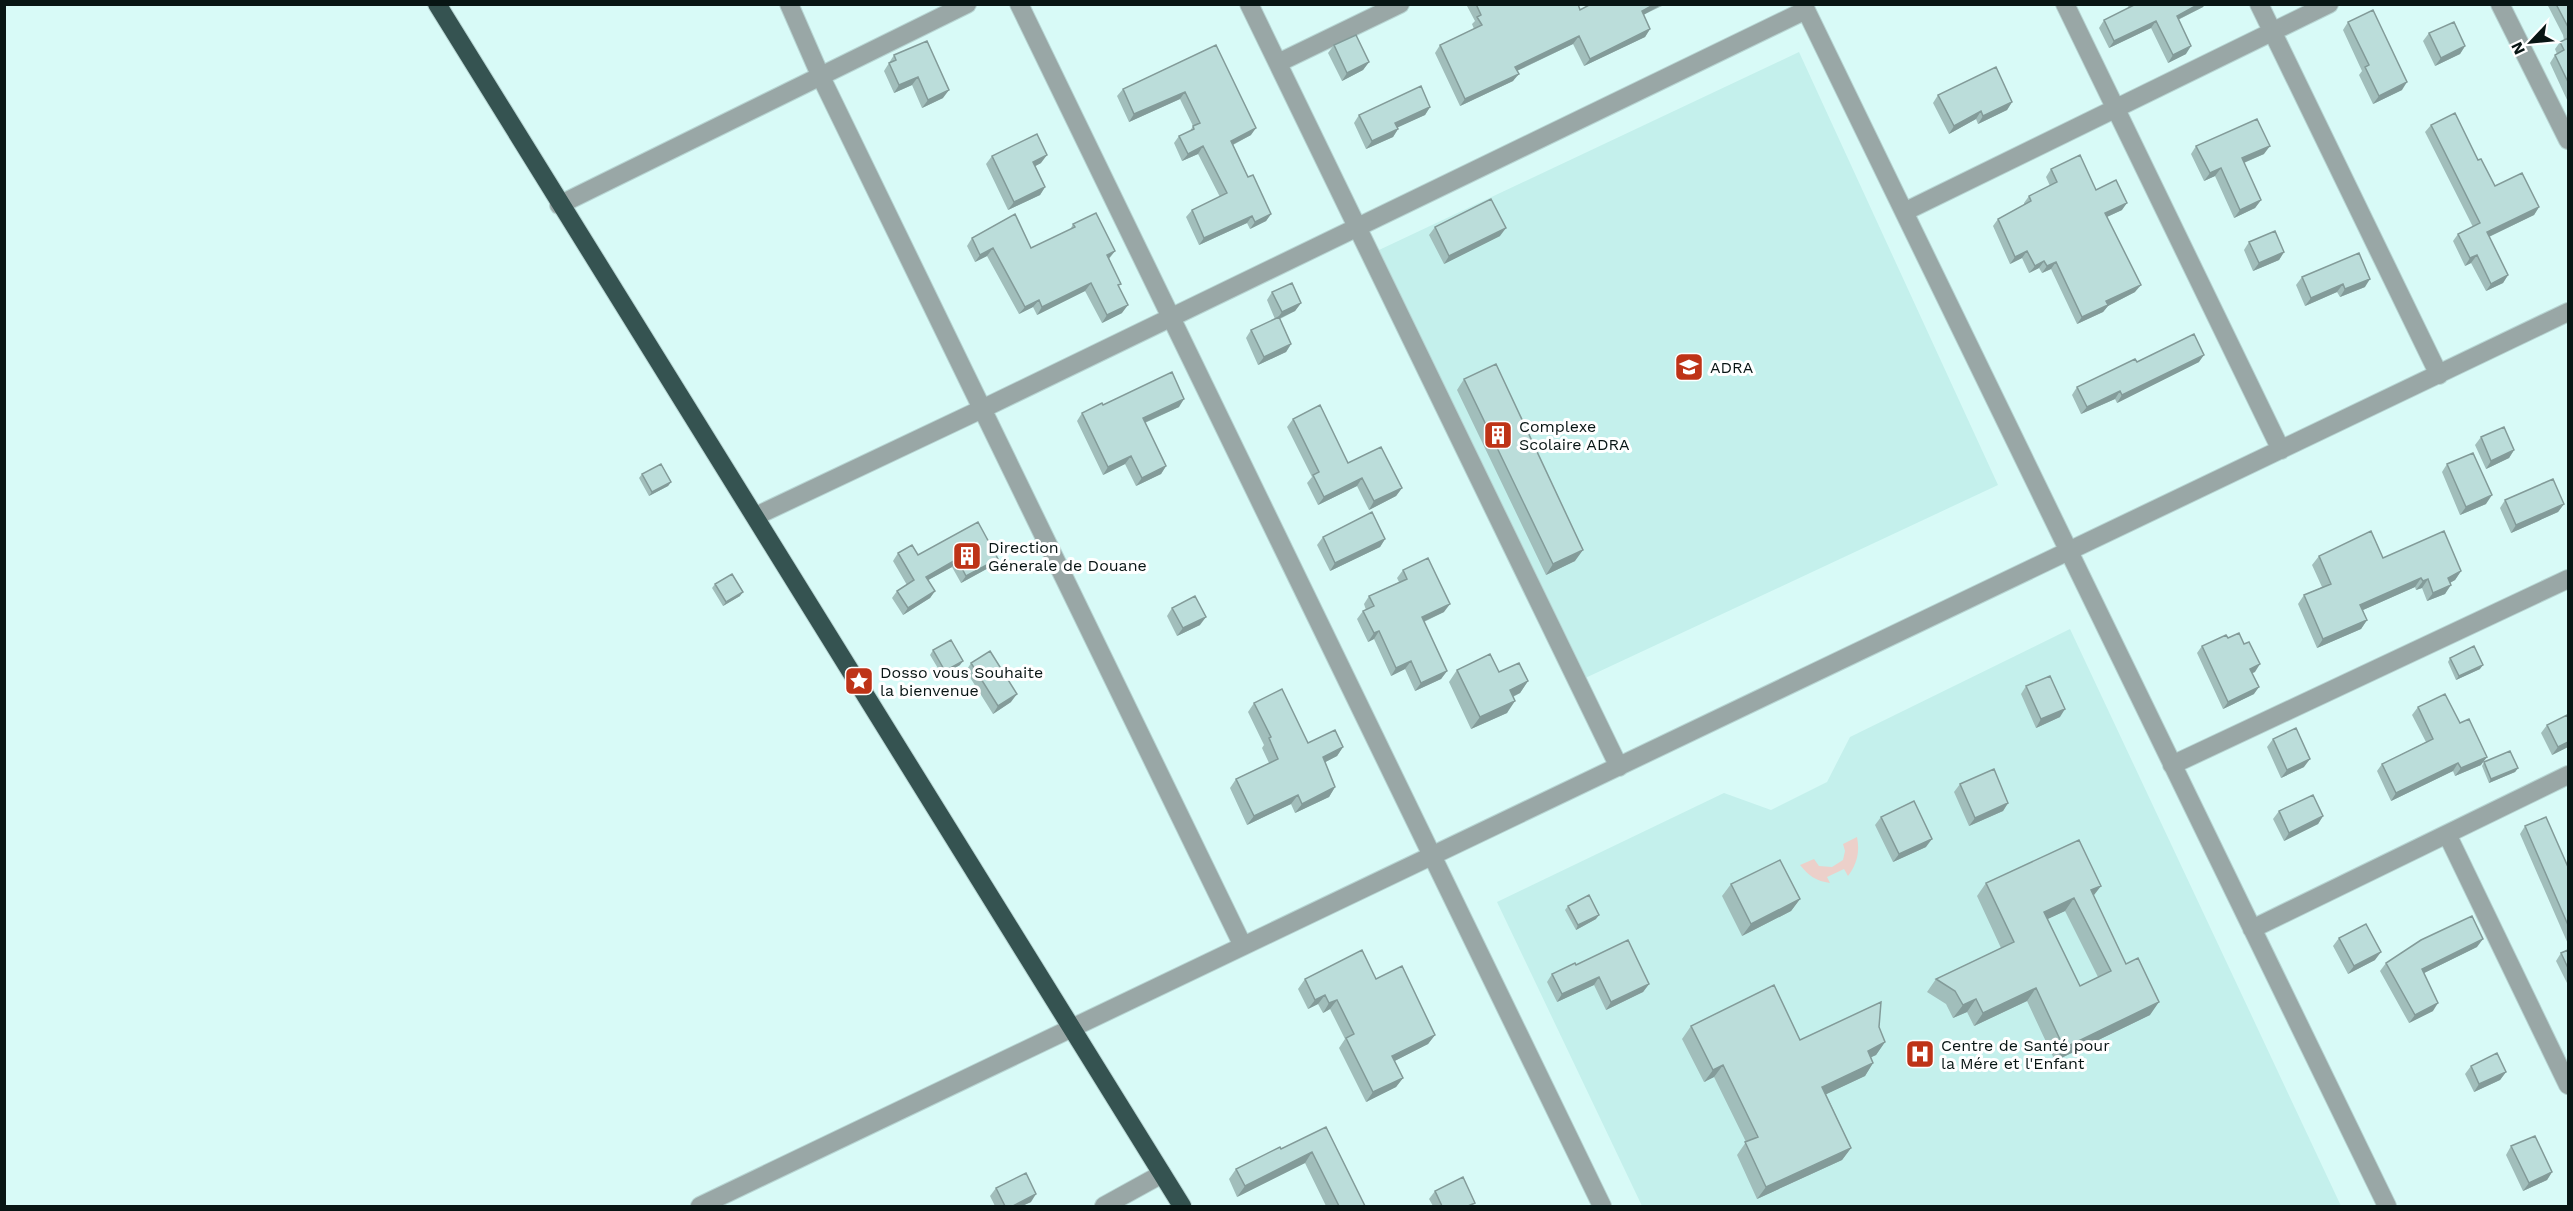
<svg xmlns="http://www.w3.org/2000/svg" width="2573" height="1211" viewBox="0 0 2573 1211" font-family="'Work Sans',sans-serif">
<rect width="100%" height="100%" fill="#d8faf7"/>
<path fill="#c4f0ec" d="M1799,52L1998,485L1581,680L1379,250Z
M2070,629L2341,1206H1642L1497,902L1724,793L1771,810L1827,782L1850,737Z"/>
<path fill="#ecd0ca" d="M1857,837C1860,852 1857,864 1848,876L1844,869L1827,877L1830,883C1816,881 1809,876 1800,865L1814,859L1819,866L1832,867L1843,860L1845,851L1843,844Z"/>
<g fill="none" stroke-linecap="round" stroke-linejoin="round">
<g stroke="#b7d5d3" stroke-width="20">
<path id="street" d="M789,4L820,75L1243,946
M1019,4L1602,1206
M1249,4L1619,767
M1803,4L2387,1206
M2065,4L2281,450
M2259,4L2439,375
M2500,4L2568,140
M1278,63L1400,4
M559,205L967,4
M1904,212L2329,4
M756,516L982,409L1806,10
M2172,765L2568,579
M2447,834L2568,1085
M2252,929L2568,775
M700,1206L2568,312
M1104,1206L1162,1174"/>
</g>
<g stroke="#b7d5d3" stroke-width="20">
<path id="highway" d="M437,4L1182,1206"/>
</g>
<use href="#street" stroke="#99a7a6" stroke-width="18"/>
<use href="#highway" stroke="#355351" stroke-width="18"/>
</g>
<path fill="#a1bebb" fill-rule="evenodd" d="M1469,4H1578L1580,10L1662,6L1643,15L1650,29L1645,37L1584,66L1573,44L1517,71L1513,81L1460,106L1435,53L1440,45L1474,29L1472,24L1475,21L1467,6Z
M2127,4H2205L2203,7L2178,20L2186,54L2168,63L2151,28L2109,48L2099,28L2104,20L2129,8Z
M2547,4H2568V102L2550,63L2555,55L2557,54L2555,49L2560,42L2564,40L2563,35Z
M2348,22L2402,90L2373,104L2359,75L2362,71L2343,30Z
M2429,33L2465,46L2460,54L2435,66L2423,41Z
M1216,45L1251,135L1233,145L1248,177L1271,214L1266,221L1250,229L1247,223L1199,245L1186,217L1192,210L1220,197L1198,154L1182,161L1174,143L1179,136L1190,131L1193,126L1180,99L1129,122L1117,96L1123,89Z
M1334,45L1369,62L1363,70L1342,81L1328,53Z
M894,55L943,98L922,108L912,85L894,93L884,71Z
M1938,95L2012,102L2007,110L1978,124L1976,119L1949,134L1933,103Z
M1430,107L1425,115L1397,127L1398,129L1393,137L1366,149L1354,123L1359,115Z
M2431,125L2478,160L2495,186L2539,207L2534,215L2489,237L2508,275L2503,283L2486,291L2471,263L2465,266L2453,241L2458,234L2473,227L2425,132Z
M2196,146L2264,154L2244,163L2261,200L2255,208L2234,218L2215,176L2204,181L2191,154Z
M992,156L1041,163L1035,166L1045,187L1040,195L1008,210L986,164Z
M2051,169L2096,190L2122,210L2107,217L2135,292L2108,306L2103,312L2077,324L2051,269L2042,273L2039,268L2029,273L2022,258L2010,264L1993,226L1998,219L2024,205V203L2029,196L2050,186L2046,177Z
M1073,224L1115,251L1109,259L1119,287L1122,313L1102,323L1085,291L1037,315L1033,307L1019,314L987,256L975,262L967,246L972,238L1031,248L1070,230Z
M1435,227L1500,236L1444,264L1429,235Z
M2249,242L2284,252L2279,260L2253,271L2244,250Z
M2302,277L2365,287L2340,297L2337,292L2305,306L2296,285Z
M1272,292L1301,303L1295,311L1280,319L1291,344L1286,352L1258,365L1246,338L1251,330L1275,319L1267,300Z
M2137,362H2199L2117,403L2115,399L2081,414L2072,395L2077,387Z
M1464,379L1575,561L1546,575L1457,390Z
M1103,405L1179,407L1145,423L1166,466L1161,474L1136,486L1125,464L1103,475L1077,421L1082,413Z
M1293,419L1348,463L1402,488L1396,496L1369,510L1357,486L1318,505L1307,483L1312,477L1287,427Z
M2481,437L2514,450L2509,458L2486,469L2475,445Z
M2447,464L2486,504L2460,515L2442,472Z
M642,474L671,482L668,486L649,496L639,478Z
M2505,500L2564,504L2558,512L2511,533L2500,508Z
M1323,537L1385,539L1380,547L1330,571L1317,545Z
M898,553L918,555L998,559L992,566L961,583L952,567L928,580L935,591L930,598L903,615L892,598L897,591L907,585L893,561Z
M2319,556L2383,558L2461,571L2455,580L2450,583L2445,594L2427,601L2422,588L2416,590L2415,587L2363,610L2367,620L2361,629L2317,648L2298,604L2304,595L2322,587L2312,565Z
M1403,570L1444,612L1424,622L1447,671L1441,679L1415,691L1405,669L1391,676L1374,639L1368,642L1357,619L1363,611L1366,610L1364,604L1369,596L1399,582L1397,578Z
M715,584L740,596L723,606L712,588Z
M1172,608L1200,625L1177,636L1167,616Z
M2228,638L2255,672L2252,673L2254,694L2223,709L2197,653L2202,646Z
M933,650L960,665L942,675L930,655Z
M2450,658L2480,669L2456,680L2448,662Z
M971,663L1011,702L993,714L966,671Z
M1457,670L1499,672L1528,681L1520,693L1513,697L1507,713L1471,729L1449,682Z
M2026,686L2060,717L2036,728L2021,694Z
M1254,703L1308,743L1343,747L1337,756L1325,762L1335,787L1329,797L1295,813L1291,804L1247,825L1230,788L1236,779L1269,763L1262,748L1264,745L1248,712Z
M2418,707L2460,723L2481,765L2455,776L2453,771L2391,801L2377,771L2382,764L2426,742L2412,715Z
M2547,725L2568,747L2552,755L2541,733Z
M2273,739L2304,767L2281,778L2267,747Z
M2484,762L2518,768L2515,772L2489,783L2482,766Z
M1960,784L2008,803L2003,811L1969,826L1954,792Z
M2279,811L2323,816L2318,824L2284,841L2273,819Z
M1881,817L1926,847L1893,862L1875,825Z
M2525,826L2568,867V944L2520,834Z
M1986,883L2093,896L2150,1015L2055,1061L2027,1001L1974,1026L1967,1012L1953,1018L1946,1004L1927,992L1936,979L2001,948L1977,896ZM2065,911L2098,977L2080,986L2047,919Z
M1731,884L1800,899L1791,911L1742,936L1722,896Z
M1568,906L1596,919L1576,930L1565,910Z
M2339,938L2375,960L2348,974L2333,946Z
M2477,947L2424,973L2433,1011L2409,1023L2380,971L2386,963Z
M2568,950V982L2567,983L2556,961L2561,953Z
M1576,965L1649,984L1643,992L1606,1010L1594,985L1557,1002L1547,982L1552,974Z
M1305,979H1376L1435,1035L1428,1044L1394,1061L1403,1078L1396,1087L1366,1102L1339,1048L1345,1039L1330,1009L1323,1013L1318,1004L1308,1009L1298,989Z
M1691,1026L1800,1040L1879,1027L1885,1042L1876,1055L1871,1057L1873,1063L1865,1076L1826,1094L1851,1148L1842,1160L1757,1199L1737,1155L1746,1142L1714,1077L1704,1082L1682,1039Z
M2471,1066L2506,1072L2500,1080L2474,1092L2465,1074Z
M1326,1127L1365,1206H1326L1305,1163L1237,1197L1229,1179L1236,1169L1281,1149Z
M2511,1146L2552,1172L2547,1180L2523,1191L2506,1155Z
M996,1188L1031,1202L1022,1206H995L990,1196Z
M1435,1191L1468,1206H1433L1429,1199Z"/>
<path fill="#839b99" d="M1655,4H1663L1636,19L1642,11Z
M2199,4H2205L2203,7L2171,23L2177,16Z
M2156,21L2151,28L2109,48L2114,41Z
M1650,29L1645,37L1584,66L1590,59Z
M1579,36L1573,44L1510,74L1515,67Z
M2191,46L2186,54L2168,63L2173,55Z
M2465,46L2460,54L2435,66L2441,58Z
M1369,62L1363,70L1342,81L1347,73Z
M1519,74L1513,81L1460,106L1465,99Z
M918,77L912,85L894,93L899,85Z
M2407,82L2402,90L2373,104L2379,96Z
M949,90L943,98L922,108L928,100Z
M1185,92L1180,99L1129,122L1134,114Z
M2012,102L2007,110L1978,124L1983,116Z
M1430,107L1425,115L1390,131L1395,123Z
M1981,111L1976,119L1949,134L1954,126Z
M1256,128L1251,135L1226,148L1231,141Z
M1398,129L1393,137L1366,149L1372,141Z
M1203,146L1198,154L1182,161L1188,154Z
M2270,146L2264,154L2236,166L2242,158Z
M1047,155L1041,163L1028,170L1033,162Z
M2221,168L2215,176L2204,181L2210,173Z
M1045,187L1040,195L1008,210L1014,202Z
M2261,200L2255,208L2234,218L2240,210Z
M2127,203L2122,210L2100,220L2105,213Z
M2539,207L2534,215L2482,240L2487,232Z
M1271,214L1266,221L1250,229L1255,222Z
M1252,216L1247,223L1199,245L1204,238Z
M1506,228L1500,236L1444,264L1449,256Z
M993,248L987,256L975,262L980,255Z
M1115,251L1109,258L1101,263L1107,255Z
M2027,251L2022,258L2010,264L2015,257Z
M2284,252L2279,260L2253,271L2259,263Z
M2477,255L2471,263L2465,266L2470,258Z
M2044,261L2039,268L2029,273L2035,266Z
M2056,262L2051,269L2042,273L2047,266Z
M2508,275L2503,283L2486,291L2491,284Z
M2370,279L2365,287L2340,297L2345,289Z
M1091,283L1085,291L1037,315L1042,307Z
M2343,284L2337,292L2305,306L2311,298Z
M2141,285L2135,292L2108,306L2103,312L2077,324L2082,317L2106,301Z
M1039,300L1033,307L1019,314L1025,307Z
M1301,303L1295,311L1276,320L1282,312Z
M1128,305L1122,313L1102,323L1107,315Z
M1291,344L1286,352L1258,365L1264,357Z
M2204,355L2199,362L2117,403L2122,395Z
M2120,391L2115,399L2081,414L2087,407Z
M1184,399L1179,407L1137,426L1143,418Z
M2514,450L2509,458L2486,469L2491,461Z
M1131,456L1125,464L1103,475L1108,467Z
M1166,466L1161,474L1136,486L1142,478Z
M1362,478L1357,486L1318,505L1324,497Z
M671,482L668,486L649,496L652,492Z
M1402,488L1396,496L1369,510L1374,501Z
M2492,495L2486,504L2460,515L2466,507Z
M2564,504L2558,512L2511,533L2516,525Z
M1385,539L1380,547L1330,571L1335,563Z
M1583,550L1575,561L1546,575L1553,564Z
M957,559L952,567L921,584L926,577Z
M998,559L992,566L961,583L966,576Z
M2461,571L2455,580L2442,587L2448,578Z
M2421,578L2415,587L2354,614L2360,605Z
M2428,579L2422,588L2416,590L2423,581Z
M2451,585L2445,594L2427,601L2433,593Z
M935,591L930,598L903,615L908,608Z
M743,592L740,596L723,606L726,602Z
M1450,604L1444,612L1416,625L1422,617Z
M1206,617L1200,625L1177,636L1183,628Z
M2367,620L2361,629L2317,648L2323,639Z
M1379,631L1374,639L1368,642L1374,633Z
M963,661L960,665L942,675L945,671Z
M1411,661L1405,669L1391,676L1396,668Z
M2260,664L2255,672L2245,676L2250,669Z
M2483,665L2480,669L2456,680L2459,676Z
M1447,671L1441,679L1415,691L1421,683Z
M1528,681L1520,693L1501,702L1510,690Z
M2259,687L2254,694L2223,709L2228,702Z
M1017,694L1011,702L993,714L998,706Z
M1515,701L1507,713L1471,729L1480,717Z
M2065,709L2060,717L2036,728L2041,719Z
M2568,742V747L2552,755L2558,747Z
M1343,747L1337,756L1316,767L1323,757Z
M2487,757L2481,765L2455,776L2461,768Z
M2310,759L2304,767L2281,778L2287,770Z
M2458,763L2453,771L2391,801L2396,793Z
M2518,768L2515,772L2489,783L2491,779Z
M1335,787L1329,797L1295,813L1302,804Z
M1298,795L1291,804L1247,825L1254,816Z
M2008,803L2003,811L1969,826L1975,818Z
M2323,816L2318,824L2284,841L2289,833Z
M1932,839L1926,847L1893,862L1899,854Z
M2101,886L2091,899V890Z
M2074,898L2065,911L2035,925L2044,912Z
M1800,899L1791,911L1742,936L1751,924Z
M1599,915L1596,919L1576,930L1578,925Z
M2483,939L2477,947L2416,977L2422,969Z
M2381,952L2375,960L2348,974L2354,966Z
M1599,977L1594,985L1557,1002L1562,994Z
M1649,984L1643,992L1606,1010L1611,1002Z
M2036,988L2027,1001L1974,1026L1983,1013Z
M1325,995L1318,1004L1308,1009L1315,1000Z
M1976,999L1967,1012L1953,1018L1963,1005Z
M1337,1000L1330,1009L1323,1013L1329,1003Z
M2159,1002L2150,1015L2055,1061L2064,1048Z
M2438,1003L2433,1011L2409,1023L2415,1015Z
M1435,1035L1428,1044L1385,1066L1392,1056Z
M1885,1042L1876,1055L1859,1063L1868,1051Z
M1873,1063L1865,1076L1814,1100L1822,1087Z
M1723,1065L1714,1077L1704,1082L1713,1070Z
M2506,1072L2500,1080L2474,1092L2479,1084Z
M1403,1078L1396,1087L1366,1102L1373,1092Z
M1851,1148L1842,1160L1757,1199L1766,1187Z
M1312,1152L1305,1163L1237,1197L1245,1186Z
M2552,1172L2547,1180L2523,1191L2529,1183Z
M1036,1194L1031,1202L1022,1206H1013Z"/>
<path fill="#bbddda" stroke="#839b99" stroke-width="1.5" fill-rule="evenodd" d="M1476,4H1578L1580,10L1591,4H1655L1642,11L1650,29L1590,59L1579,36L1515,67L1519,74L1465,99L1440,45L1482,25L1477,17L1481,15Z
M2136,4H2199L2177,16L2191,46L2173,55L2156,21L2114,41L2104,20Z
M2556,4H2568V29V27Z
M2373,10L2407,82L2379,96L2365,67L2369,65L2348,22Z
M2454,22L2465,46L2441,58L2429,33Z
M1356,35L1369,62L1347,73L1334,45Z
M2568,38V82L2555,55L2564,50L2560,42Z
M927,41L949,90L928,100L918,77L899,85L889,63L896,60L894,55Z
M1216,45L1256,128L1231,141L1248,177L1253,175L1271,214L1255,222L1252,216L1204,238L1192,210L1227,193L1203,146L1188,154L1179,136L1194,129L1193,126L1200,123L1185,92L1134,114L1123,89Z
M1996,67L2012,102L1983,116L1981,111L1954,126L1938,95Z
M1421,86L1430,107L1395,123L1398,129L1372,141L1359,115Z
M2455,113L2478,160L2481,159L2495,186L2522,173L2539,207L2487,232L2508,275L2491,284L2477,255L2470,258L2458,234L2480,223L2431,125Z
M2257,119L2270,146L2242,158L2261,200L2240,210L2221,168L2210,173L2196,146Z
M1037,134L1047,155L1033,162L1045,187L1014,202L992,156Z
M2080,155L2096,190L2116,180L2127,203L2105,213L2141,285L2106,301L2108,305L2082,317L2056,262L2047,266L2044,261L2035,266L2027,251L2015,257L1998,219L2031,201L2029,196L2057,182L2051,169Z
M1491,199L1506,228L1449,256L1435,227Z
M1096,213L1115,251L1107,255L1121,284L1118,285L1128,305L1107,315L1091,283L1042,307L1039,300L1025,307L993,248L980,255L972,238L1015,214L1031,248L1075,227L1073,224Z
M2275,231L2284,252L2259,263L2249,242Z
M2359,253L2370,279L2345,289L2343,284L2311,298L2302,277Z
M1292,283L1301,303L1282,312L1272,292Z
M1279,317L1291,344L1264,357L1251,330Z
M2194,334L2204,355L2122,395L2120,391L2087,407L2077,387L2135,359L2137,362Z
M1496,364L1583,550L1553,564L1464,379Z
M1172,372L1184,399L1143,418L1166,466L1142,478L1131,456L1108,467L1082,413L1102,403L1103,405Z
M1320,405L1348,463L1381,447L1402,488L1374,501L1362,478L1324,497L1313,475L1319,472L1293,419Z
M2504,427L2514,450L2491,461L2481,437Z
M2473,453L2492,495L2466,507L2447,464Z
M661,464L671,482L652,492L642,474Z
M2553,479L2564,504L2516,525L2505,500Z
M1372,512L1385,539L1335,563L1323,537Z
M978,522L998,559L966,576L957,559L926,577L935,591L908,608L897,591L914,580L898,553L912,545L918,555Z
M2371,531L2383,558L2444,531L2461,571L2448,578L2451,585L2433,593L2428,579L2423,581L2421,578L2360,605L2367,620L2323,639L2304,595L2331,584L2319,556Z
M1428,558L1450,604L1422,617L1447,671L1421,683L1411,661L1396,668L1379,631L1374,633L1363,611L1374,606L1369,596L1407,579L1403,570Z
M732,574L743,592L726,602L715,584Z
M1195,596L1206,617L1183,628L1172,608Z
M2239,633L2244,644L2249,642L2260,664L2250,669L2259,687L2228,702L2202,646L2226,635L2228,638Z
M951,640L963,661L945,671L933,650Z
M2474,646L2483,665L2459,676L2450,658Z
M990,651L1017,694L998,706L971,663Z
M1490,654L1499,672L1519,663L1528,681L1510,690L1515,701L1480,717L1457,670Z
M2050,676L2065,709L2041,719L2026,686Z
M1282,689L1308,743L1335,730L1343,747L1323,757L1335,787L1302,804L1298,795L1254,816L1236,779L1278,759L1269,738L1271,737L1254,703Z
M2445,694L2460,723L2469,719L2487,757L2461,768L2458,763L2396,793L2382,764L2433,739L2418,707Z
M2567,715L2568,718V742L2558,747L2547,725Z
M2296,728L2310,759L2287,770L2273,739Z
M2510,751L2518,768L2491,779L2484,762Z
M1994,769L2008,803L1975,818L1960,784Z
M2313,795L2323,816L2289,833L2279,811Z
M1914,801L1932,839L1899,854L1881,817Z
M2546,817L2568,867V925L2525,826Z
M2079,840L2101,886L2091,890L2126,964L2138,958L2159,1002L2064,1048L2036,988L1983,1013L1976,999L1963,1005L1955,991L1936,979L2014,942L1986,883ZM2074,898L2111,971L2080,986L2044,912Z
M1780,860L1800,899L1751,924L1731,884Z
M1589,895L1599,915L1578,925L1568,906Z
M2472,916L2483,939L2422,969L2438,1003L2415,1015L2386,963L2421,940Z
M2366,924L2381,952L2354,966L2339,938Z
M1628,940L1649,984L1611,1002L1599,977L1562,994L1552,974L1575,963L1576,965Z
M1362,950L1376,979L1402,966L1435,1035L1392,1056L1403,1078L1373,1092L1346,1038L1354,1034L1337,1000L1329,1003L1325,995L1315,1000L1305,979Z
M2568,950V968L2561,953Z
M1774,985L1800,1040L1881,1002L1879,1027L1885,1042L1868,1051L1873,1063L1822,1087L1851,1148L1766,1187L1745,1142L1758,1137L1723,1065L1713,1070L1691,1026Z
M2497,1053L2506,1072L2479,1084L2471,1066Z
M1326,1127L1365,1206H1339L1312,1152L1245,1186L1236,1169L1280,1147L1281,1149Z
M2535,1136L2552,1172L2529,1183L2511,1146Z
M1026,1173L1036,1194L1013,1206H1005L996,1188Z
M1463,1177L1475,1203L1468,1206H1442L1435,1191Z"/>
<defs>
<g id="school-square" transform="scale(1.5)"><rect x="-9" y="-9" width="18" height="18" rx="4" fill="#be3317" stroke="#fff"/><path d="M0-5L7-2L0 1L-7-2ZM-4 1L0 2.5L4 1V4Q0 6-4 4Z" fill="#fff"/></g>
<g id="building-square" transform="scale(1.5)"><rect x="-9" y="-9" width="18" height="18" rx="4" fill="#be3317" stroke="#fff"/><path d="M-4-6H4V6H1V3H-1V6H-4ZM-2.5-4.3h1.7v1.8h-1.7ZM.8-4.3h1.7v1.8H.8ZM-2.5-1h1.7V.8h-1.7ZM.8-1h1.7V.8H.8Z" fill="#fff"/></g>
<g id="sight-square" transform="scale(1.5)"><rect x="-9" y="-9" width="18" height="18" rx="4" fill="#be3317" stroke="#fff"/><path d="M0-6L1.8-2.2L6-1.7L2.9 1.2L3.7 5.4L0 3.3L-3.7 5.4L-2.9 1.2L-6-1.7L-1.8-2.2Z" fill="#fff"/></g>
<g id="hospital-square" transform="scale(1.5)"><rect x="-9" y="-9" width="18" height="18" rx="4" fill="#be3317" stroke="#fff"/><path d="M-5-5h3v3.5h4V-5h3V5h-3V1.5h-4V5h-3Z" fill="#fff"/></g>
</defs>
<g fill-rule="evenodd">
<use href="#school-square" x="1689" y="367"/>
<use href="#building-square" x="1498" y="435"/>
<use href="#building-square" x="967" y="556"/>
<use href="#sight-square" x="859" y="681"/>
<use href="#hospital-square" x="1920" y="1054"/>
</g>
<g text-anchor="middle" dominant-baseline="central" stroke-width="6" stroke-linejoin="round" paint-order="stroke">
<g font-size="16" fill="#081514" stroke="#fff" text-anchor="start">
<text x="1710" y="367">ADRA</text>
<text x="1519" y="426">Complexe<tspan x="1519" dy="18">Scolaire ADRA</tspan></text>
<text x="988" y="547">Direction<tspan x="988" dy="18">Génerale de Douane</tspan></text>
<text x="880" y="672">Dosso vous Souhaite<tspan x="880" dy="18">la bienvenue</tspan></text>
<text x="1941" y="1045">Centre de Santé pour<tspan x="1941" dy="18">la Mére et l'Enfant</tspan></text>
</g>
</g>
<rect width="2573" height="1211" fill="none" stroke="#081514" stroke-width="12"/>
<g transform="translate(2531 42) rotate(244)" stroke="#ffffff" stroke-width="4.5" paint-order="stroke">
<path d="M0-4.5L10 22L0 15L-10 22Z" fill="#081514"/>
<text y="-9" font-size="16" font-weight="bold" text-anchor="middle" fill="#081514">N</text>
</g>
</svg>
